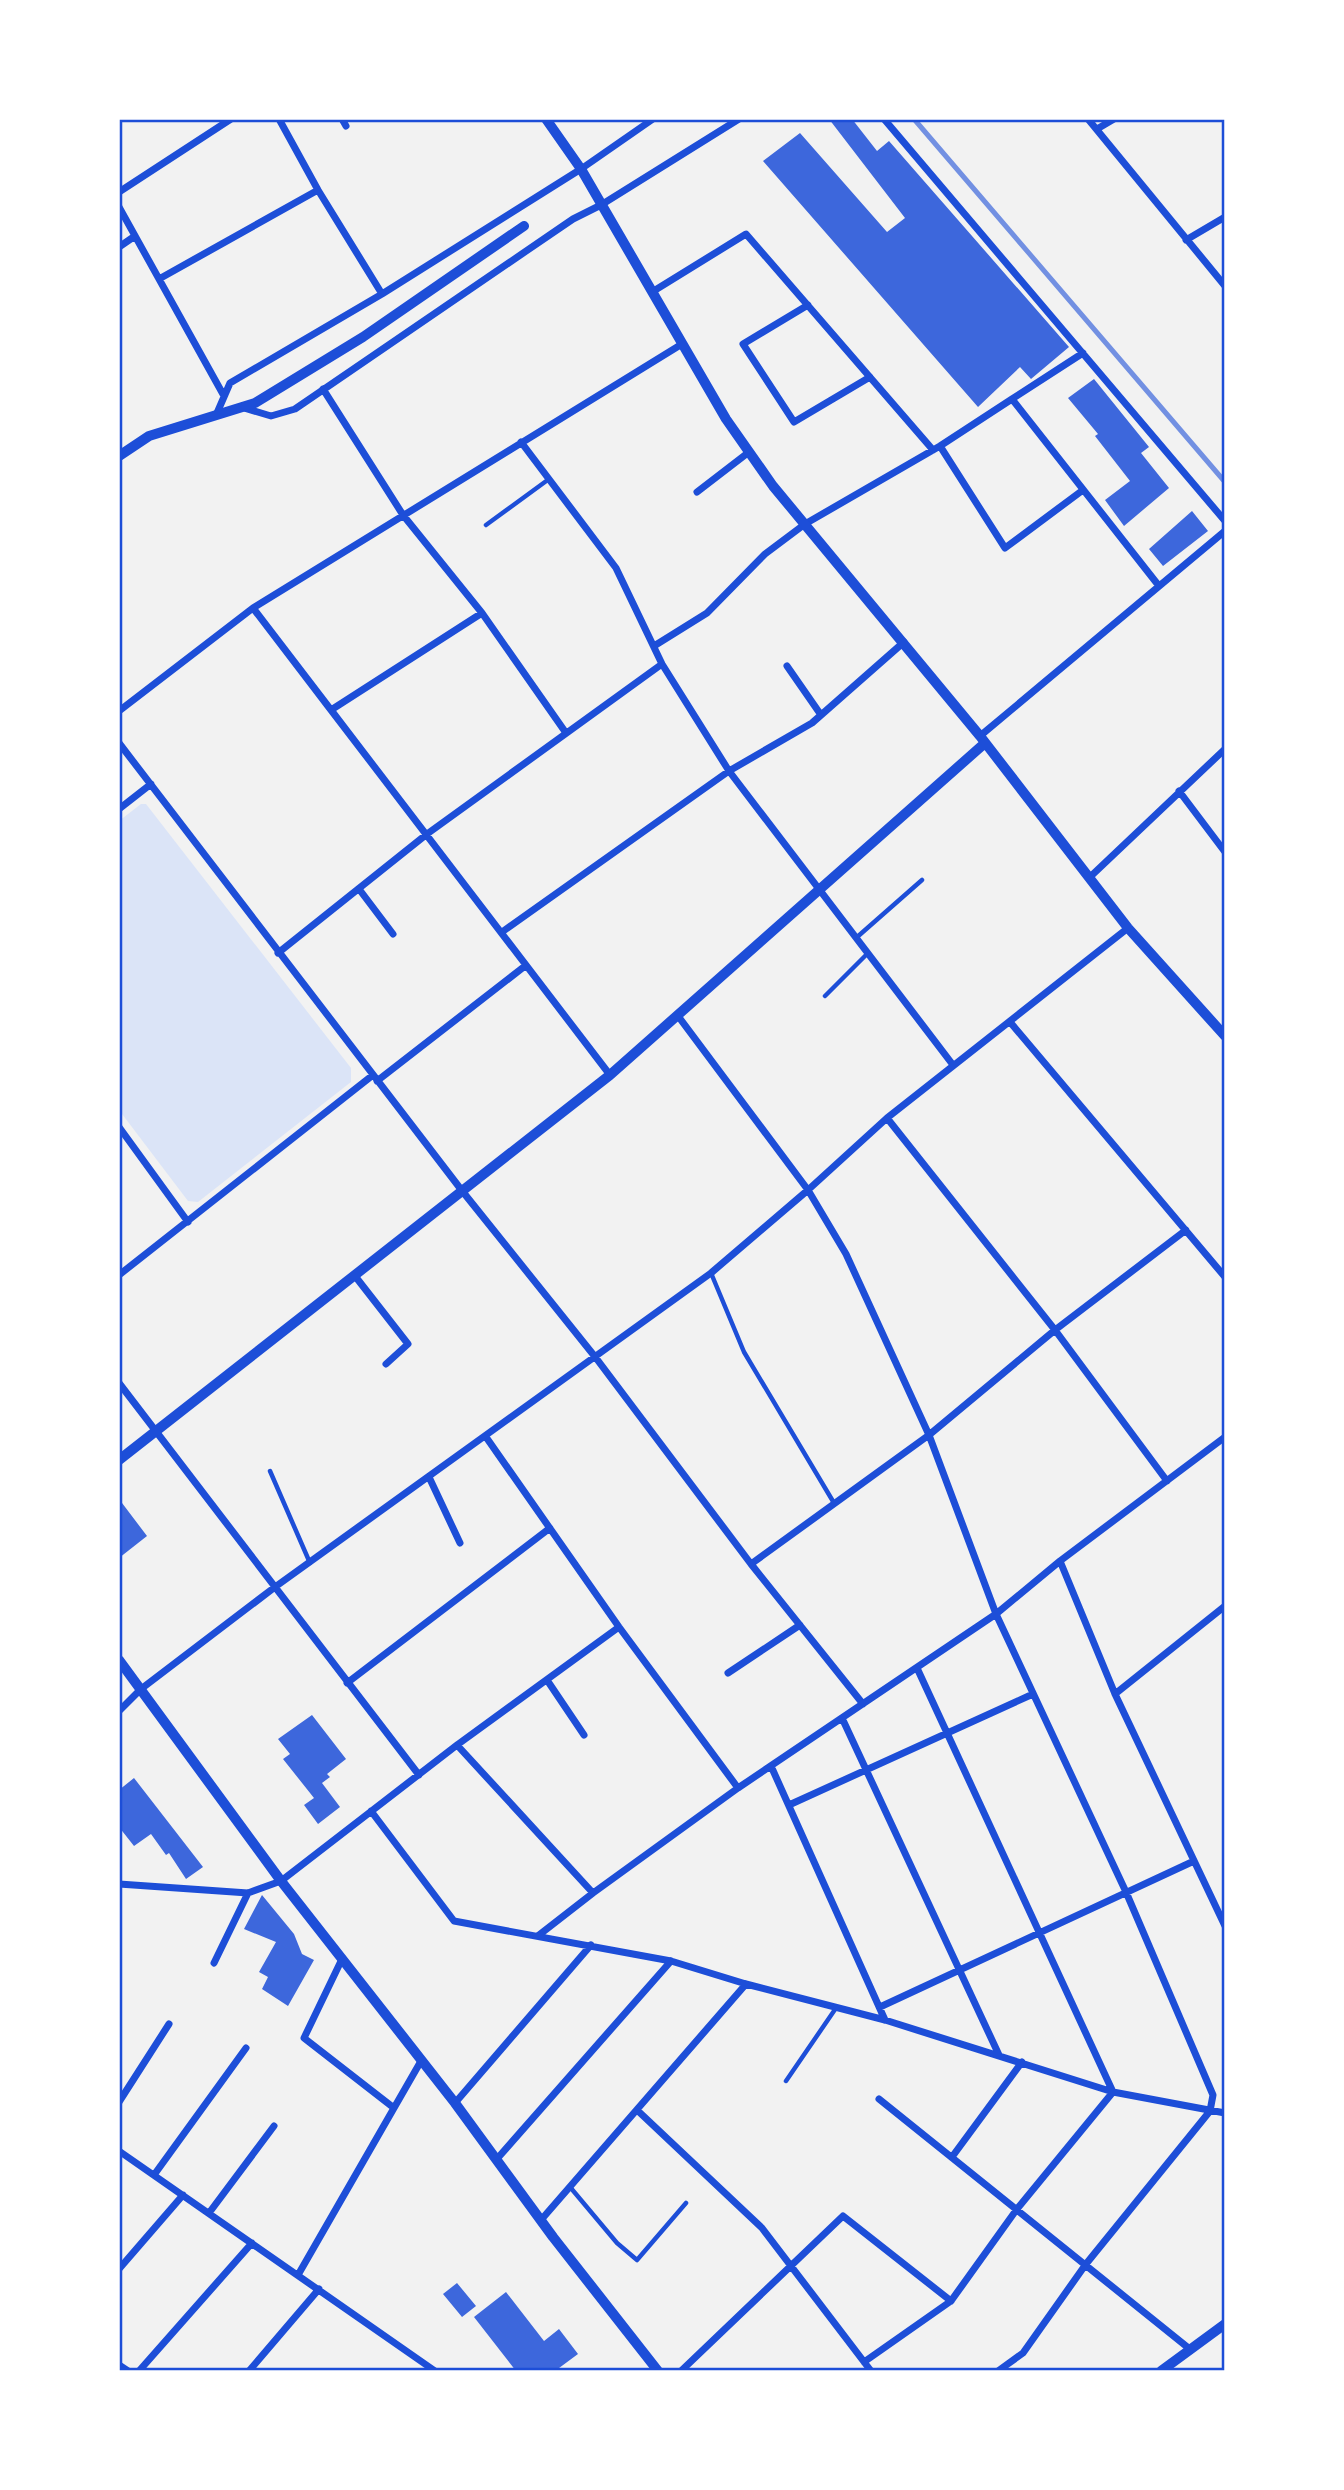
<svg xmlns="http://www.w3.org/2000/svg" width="1344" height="2490" viewBox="0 0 1344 2490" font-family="'Public Sans',sans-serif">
<rect width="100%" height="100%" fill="#f2f2f2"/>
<path fill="#dbe4f7" d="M141,804H146L351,1068V1082L198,1202L188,1201L119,1110V821Z"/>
<path fill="#3d67dc" d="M829,119H852L877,151L889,141L1069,347L1031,379L1020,367L978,407L763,161L800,133L887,232L905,218Z
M1094,379L1149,447L1141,453L1169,488L1124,526L1105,500L1130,481L1095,436L1098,434L1068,398Z
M1192,511L1208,531L1163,566L1149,549Z
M119,1499L147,1536L119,1558Z
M312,1715L346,1759L327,1774L330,1777L322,1783L340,1807L318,1824L304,1805L314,1798L283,1759L290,1754L278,1739Z
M134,1778L203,1867L186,1879L169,1853L166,1855L151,1834L134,1846L119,1827V1790Z
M262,1895L294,1934L302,1954L314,1960L288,2006L262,1989L268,1977L259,1972L276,1942L244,1929Z
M457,2283L476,2306L462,2317L443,2294Z
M506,2292L544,2341L559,2329L578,2354L555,2371H516L474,2317Z"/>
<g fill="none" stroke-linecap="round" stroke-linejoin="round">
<path stroke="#1d4ed8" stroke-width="4.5" d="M486,525L549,479
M856,938L922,880
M825,996L868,953
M711,1273L744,1352L834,1503
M270,1471L310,1563
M786,2081L836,2008
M570,2187L617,2243L637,2260L686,2203"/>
<path stroke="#1d4ed8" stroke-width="7" d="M279,119L318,190L382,294
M342,119L346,126
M884,119L1225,521
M1088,119L1225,286
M1097,129L1114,119
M119,192L231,119
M119,207L224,396
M1186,240L1225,217
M119,247L135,236
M159,279L318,190
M652,292L746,234L933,450
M808,305L743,344L794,422L870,377
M1083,353L1012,399L1159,586
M323,389L403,515L482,613L566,733
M244,408L271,416L295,409L573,219L601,205L739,119
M217,413L230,383L382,294L581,169L653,119
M521,442L616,568L662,664L729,771L953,1065
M940,446L1005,548L1083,490
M697,492L749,452
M253,608L331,710L482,613
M654,646L707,613L765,554L805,524L940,446L1012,399
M787,666L821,715
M331,710L610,1075
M119,711L253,608L682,344
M980,736L1225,531
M119,743L463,1192L596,1358L751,1564L863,1704
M1179,791L1225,852
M119,809L151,784
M1090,877L1225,749
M359,889L393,934
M502,932L729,771L812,723L904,642
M278,953L427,834L662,664
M678,1016L808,1190L846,1254L929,1435L996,1614L1126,1892L1213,2095L1210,2111L1086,2264L1023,2353L998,2371
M1010,1022L1225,1277
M377,1081L525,966
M887,1118L1055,1330L1167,1481
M119,1127L188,1222
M119,1275L373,1075
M355,1276L408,1344L386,1364
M119,1383L419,1775
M486,1437L619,1627L738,1788
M429,1477L460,1543
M1060,1561L1115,1694L1225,1926
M751,1564L929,1435L1055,1330L1186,1230
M728,1673L800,1625
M547,1680L584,1735
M347,1683L550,1528
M1115,1694L1225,1606
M119,1711L141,1689L275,1587L711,1273L808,1190L887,1118L1128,928
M842,1718L999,2055
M457,1745L593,1893
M771,1766L885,2020
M789,1805L1033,1694
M371,1811L454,1921L671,1961L746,1984L885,2020L1113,2092L1225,2113
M119,1884L248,1893L281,1881L457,1745L619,1627
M539,1935L593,1893L738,1788L996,1614L1060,1561L1225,1437
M342,1959L304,2038L394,2108
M214,1963L248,1893
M880,2007L1194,1861
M879,2099L1191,2350
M119,2102L169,2024
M455,2103L591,1945
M637,2110L762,2228L871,2371
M119,2151L435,2371
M952,2157L1022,2062
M496,2160L671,1961
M154,2175L246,2048
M209,2213L274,2126
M541,2220L746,1984
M119,2269L183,2195
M298,2275L421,2061
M864,2362L951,2301
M119,2365L128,2371
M139,2371L252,2243
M249,2371L319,2289
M681,2371L843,2216L951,2301L1017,2209L1113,2092L917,1668"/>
<path stroke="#1d4ed8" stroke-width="10" d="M546,119L581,169L726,419L773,486L980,736L1128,928L1225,1036
M119,456L149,436L255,403L363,337L524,226
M119,1460L610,1075L985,743
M119,1660L281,1881L455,2103L553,2237L658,2371
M1161,2371L1225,2324"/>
<path stroke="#7290e2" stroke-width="5" d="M914,119L1225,482"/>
</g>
<rect width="1344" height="2490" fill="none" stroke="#ffffff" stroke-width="242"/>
<rect x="121" y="121" width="1102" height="2248" fill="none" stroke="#1d4ed8" stroke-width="2.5"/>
</svg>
